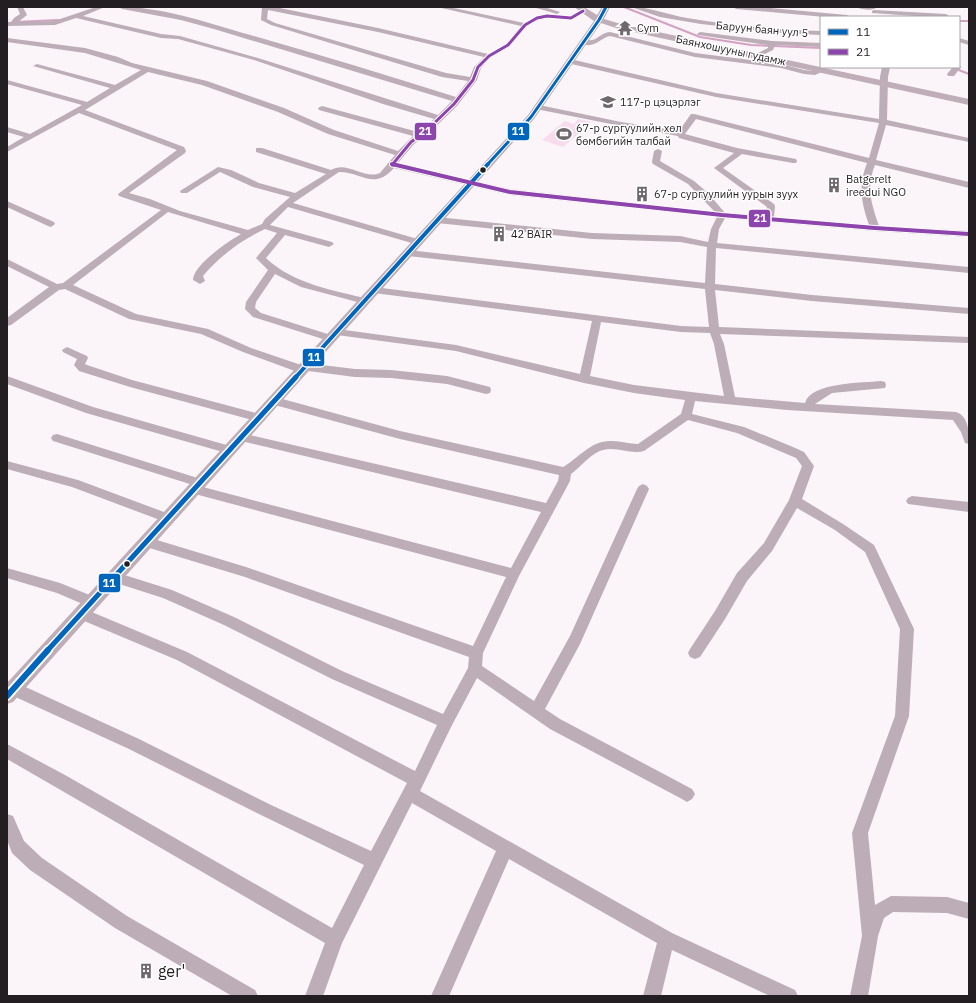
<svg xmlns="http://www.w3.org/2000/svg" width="976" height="1003" viewBox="0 0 976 1003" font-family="'IBM Plex Sans',sans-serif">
<rect width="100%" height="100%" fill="#fbf4f8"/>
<path fill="#f8dcee" d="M578,119L591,122L587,127L574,124L585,128L563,147L542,140L565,121L574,124Z"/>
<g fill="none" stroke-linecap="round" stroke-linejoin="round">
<path stroke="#d2a2c2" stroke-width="2" d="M624,7L700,37L751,45L821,48
M959,21H969
M16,22L58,20
M951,67L969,74"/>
<path fill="#bcadb7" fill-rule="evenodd" d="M17,7H23L27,15L18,22L54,21L96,7H105L83,16L161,34L180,36L258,58L438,115L452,101L214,29L181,20L122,9L119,7C161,7 203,21 243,33C315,53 385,75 456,97L468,81L442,77L271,25L261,20L262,7H275L378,28L488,54L506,44L521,26L437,7H449L524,23L537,16L547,14L570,16L581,10H585V12L571,20L547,18L539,20L527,26L510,46L491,57L481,68L477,80L457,106L428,134L414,144L397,164L510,189L715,212L688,184L653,164L652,162L654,151L658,149L662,151L660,161L694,181L708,193L725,213L765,216L767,207L714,168L734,153L679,138L678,136L621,126L536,109V105H539L621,122L679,131L691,114H694L869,158L879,123L716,97L567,63V59H570L716,93L879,119L880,77L882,67H890L888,77L887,120L969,138V142L886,125L876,160L969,182V188L875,165C866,187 871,203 879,226L969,231V237L875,231L725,218L719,229L717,243L969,267V273L716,248L715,284L812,295L969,308V314L812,301L715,290L719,327L969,337V343L720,334L724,344L735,397L805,403C811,382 863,383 881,381L885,382L886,385L885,388L832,393L815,404L956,412C969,416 969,433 969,444L965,443L961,432L953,420L787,410L695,401L692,414L744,427L793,447L804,452L814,466L802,499L843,524L874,545L914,629L909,716L868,833L875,905L891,896L947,897L969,903V919L947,913L893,912L884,918L878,936L868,996H850L862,936L852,833L895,716L900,629L865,552L835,530L797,508L772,551L747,581L725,619L700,657L695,659L690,657L688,653L690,649L715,611L737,573L764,543L789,500L802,466L796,458L737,433L688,420L644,451C631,455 617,446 603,450C591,453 581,467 571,474L570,481L519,576L483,653L482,666L534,701L570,636L637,489L639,486L643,484L647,486L649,489L580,644L545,709L560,719L692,789L695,794L692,799L687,802L682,799L550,729L477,678L451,727L420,791L672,933L795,990L798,996H770L672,950L661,996H643L657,943L509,859L449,996H431L496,851L412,803L342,943L323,996H305L325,943L7,759V744L65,775L332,928L364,865L261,815L129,749L9,694L7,689L9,684L14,683L19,684L139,739L271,805L371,851L407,783L177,660L77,618L75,614L77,610L82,608L87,610L187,652L415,771L437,725L332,679L224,625L163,598L110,581L109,577L110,573L115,572L172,590L234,617L342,671L443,714L468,668L469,657L245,577L143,546L141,542L143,538L147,537L246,567L473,646L506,577L195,494L191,492L189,489L193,485L53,441L51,438L53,435L57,434L204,480L206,483L203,487L511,568L541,512L241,441L237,440L235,437L237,434L241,433L546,503L558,481L559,475L400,439L271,404L270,401L271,398L275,397L400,431L563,467C580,457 591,440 612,441C621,441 629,444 638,444L681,414L685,400L634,393L584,383L456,351L337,335L332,332L337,329L456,345L580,374L592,321L374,293L369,290L374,287L681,326L709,327L705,289L408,256L403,253L408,250L705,283L707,247L680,242L592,239L437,223L433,220L437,217L592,233L680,236L708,242L711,229L717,217L510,195L394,168C373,191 363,172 339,172L293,203L421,240L423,242L421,244H415L288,207L270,225L332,242L334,244L329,247L285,235L266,258C293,284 333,290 368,299L370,301L365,304L301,287L275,274L256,302L255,308L261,313L334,336L335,338L334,340H326L253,317L245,309L246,302L268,270L256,258L277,233L265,229C241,240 220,256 203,276L205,281L200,284L193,280C193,265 229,241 241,234L168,212L73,285L136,314L208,329L251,348L301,365L305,363L355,369L391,370L447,376L490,387L491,390L490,393L486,394L447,384L391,378L355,377L308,371L303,374L243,352L201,334L129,319L65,289L59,290L11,325L7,326V318L49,287L7,266V259L57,284L63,283L161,210L119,196L118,194L177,150L79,113L7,152V147L24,137L7,132V127L30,134L82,105L7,84V80L87,102L110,88L33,66L37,64L115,85L141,70L85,53L7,42V38L85,48L118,57L132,63L207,81L284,108L334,130L398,151L413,136L319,110L318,108L322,106L418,132L434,119L383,104L254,60L178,39L161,38L76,18L55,25L7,26V22H11L14,18L20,14ZM268,10L378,32L484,57L474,67L470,77L446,73L275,23L267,19ZM148,72L202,85L278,112L328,134L395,155L380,173C364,180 347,160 331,170L262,148H256V152L326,174L295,193L259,183L231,170L218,167L180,191L181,193H187L220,172L253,187L290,197L265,219L262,224L248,230L180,211L150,199L129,193L185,153L186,151L184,147L85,110ZM696,119L867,163C858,186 861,201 869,225L774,217L775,206L774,204L723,168L742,154L793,163H796L797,161L796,159L737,148L685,134ZM601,322L681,332L710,333L714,344L724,396L634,385L590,376Z
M533,7H544L560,12L557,14Z
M631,7C650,7 669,15 687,18C731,25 777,30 821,31V35L781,33L701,24L660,17Z
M733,7H758L847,15L850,17H825L736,9Z
M857,7H876V8C872,11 861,10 857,7Z
M874,10L946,14L949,16L929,17L872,13V11Z
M610,32L695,53L781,64L804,70L814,71L822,68L826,70L815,75L804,74L781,68L695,57L610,36C600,38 592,51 580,42C584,39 587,41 592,40C598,39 601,33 610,32Z
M700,32L772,41L821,43V47L775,45L773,50L756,58L754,57V55L768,48V45L698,35L697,34Z
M959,38L969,41V45L959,42Z
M959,65L961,67L954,76H948L947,74L953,67H959Z
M7,201L54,222L55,224L51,227L48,226L7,207Z
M67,347L87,356L88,358L85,364L87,365L132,380L260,414L264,415L266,418L264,421L260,422L130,387L79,371L74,365L77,359L63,352L62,350Z
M7,376L93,407L230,446L234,447L236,450L234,453L230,454L86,413L7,384Z
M7,461L78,480L172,515L174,518L172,521L168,523L72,487L7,469Z
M912,496L969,502V512L908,504L906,501L908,498Z
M7,568L60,583L97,598L99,602L97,606L92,608L57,593L7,578Z
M7,814L13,816L24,841L42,858L127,916L255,990L258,996H232L115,928L30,870L12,853L7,840Z"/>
<path fill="#bfaeb8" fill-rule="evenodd" d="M574,7H584L597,15L602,7H610L604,19L621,24L969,99V105L619,29L601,23L534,119L13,702L7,704V683L528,115L594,21Z"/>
<g stroke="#fff" stroke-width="5">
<path id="bus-1-far3" d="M487,165L531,117L599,20L606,7"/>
</g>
<g stroke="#fff" stroke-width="6">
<path id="bus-1-far2" d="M295,378L488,164"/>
</g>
<g stroke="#fff" stroke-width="8">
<path id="bus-1-far1" d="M47,651L296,377"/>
</g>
<g stroke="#fff" stroke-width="10">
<path id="bus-1" d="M7,696L48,650"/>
</g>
<g stroke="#fff" stroke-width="5">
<path id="bus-2-far1" d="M394,165H392L411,142L425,132L454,104L473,80L478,67L489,56L508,45L525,25L537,18L547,16L571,18L583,11"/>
</g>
<g stroke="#fff" stroke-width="6">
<path id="bus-2" d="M392,164L510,192L722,215L875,228L969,234"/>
</g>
<use href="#bus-1-far3" stroke="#0065bd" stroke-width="3"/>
<use href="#bus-1-far2" stroke="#0065bd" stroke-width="4"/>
<use href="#bus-1-far1" stroke="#0065bd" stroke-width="5"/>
<use href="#bus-1" stroke="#0065bd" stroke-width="6"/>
<use href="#bus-2-far1" stroke="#8e44ad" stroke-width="3"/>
<use href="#bus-2" stroke="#8e44ad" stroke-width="4"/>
</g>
<defs>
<g id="temple-bare" transform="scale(1.2)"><path d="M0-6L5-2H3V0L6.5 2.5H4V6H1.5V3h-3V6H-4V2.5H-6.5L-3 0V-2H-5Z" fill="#6f696c" stroke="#fff" stroke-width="2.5" paint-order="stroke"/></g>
<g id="school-bare" transform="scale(1.2)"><path d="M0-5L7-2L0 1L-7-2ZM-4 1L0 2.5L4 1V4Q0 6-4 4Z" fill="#6f696c" stroke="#fff" stroke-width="2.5" paint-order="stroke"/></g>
<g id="stadium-bare" transform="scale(1.2)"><path d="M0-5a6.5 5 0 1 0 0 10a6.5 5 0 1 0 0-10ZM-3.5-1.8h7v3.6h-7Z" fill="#6f696c" stroke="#fff" stroke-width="2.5" paint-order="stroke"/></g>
<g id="building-bare" transform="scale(1.2)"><path d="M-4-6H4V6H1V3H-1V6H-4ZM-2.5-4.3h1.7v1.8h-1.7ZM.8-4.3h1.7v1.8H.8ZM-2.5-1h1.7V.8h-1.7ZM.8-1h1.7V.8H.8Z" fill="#6f696c" stroke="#fff" stroke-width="2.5" paint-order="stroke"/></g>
</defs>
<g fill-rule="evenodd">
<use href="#temple-bare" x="625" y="28"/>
<use href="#school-bare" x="608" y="102"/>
<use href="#stadium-bare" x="564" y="134"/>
<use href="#building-bare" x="834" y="185"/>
<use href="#building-bare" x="642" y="194"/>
<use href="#building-bare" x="499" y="234"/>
<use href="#building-bare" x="146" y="971"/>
</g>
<g fill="#231e21" stroke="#fff" stroke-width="1.5">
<circle cx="483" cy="170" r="3.5"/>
<circle cx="127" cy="564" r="3.5"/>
</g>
<g text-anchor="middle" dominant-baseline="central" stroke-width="3" stroke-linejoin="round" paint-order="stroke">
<g font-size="11" fill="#231e21" stroke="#fff" text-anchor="start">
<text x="637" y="28">Cym</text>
<text x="620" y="102">117-р цэцэрлэг</text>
<text x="576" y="128">67-р сургуулийн хөл<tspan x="576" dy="13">бөмбөгийн талбай</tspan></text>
<text x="846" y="179">Batgerelt<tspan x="846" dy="13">ireedui NGO</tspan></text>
<text x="654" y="194">67-р сургуулийн уурын зуух</text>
<text x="511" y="234">42 BAIR</text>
</g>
<g font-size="11" fill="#231e21" stroke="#fff">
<text transform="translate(762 29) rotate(5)">Баруун баян уул 5</text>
<text transform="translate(731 50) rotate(12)">Баянхошууны гудамж</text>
</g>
<g font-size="16" fill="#231e21" stroke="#fff" text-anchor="start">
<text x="158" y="971">ger'</text>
</g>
</g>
<g stroke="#fff" stroke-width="1.5">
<rect x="507" y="122" width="23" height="19" rx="4" fill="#0065bd"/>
<rect x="414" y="122" width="23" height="19" rx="4" fill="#8e44ad"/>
<rect x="748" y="209" width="23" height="19" rx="4" fill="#8e44ad"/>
<rect x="302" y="348" width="23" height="19" rx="4" fill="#0065bd"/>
<rect x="98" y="573" width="23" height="20" rx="4" fill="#0065bd"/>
</g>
<g font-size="11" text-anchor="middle" font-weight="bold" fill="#fff">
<text x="518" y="135">11</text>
<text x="425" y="135">21</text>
<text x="760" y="222">21</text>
<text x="314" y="361">11</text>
<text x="109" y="587">11</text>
</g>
<rect width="976" height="1003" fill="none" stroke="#231e21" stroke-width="16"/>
<rect x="820" y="16" width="140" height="52" fill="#ffffff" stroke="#a7a5a6"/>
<rect x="828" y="29" width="20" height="6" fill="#0065bd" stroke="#a7a5a6"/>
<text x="856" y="36" font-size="12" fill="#231e21">11</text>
<rect x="828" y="49" width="20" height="6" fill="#8e44ad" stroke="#a7a5a6"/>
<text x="856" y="56" font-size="12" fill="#231e21">21</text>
</svg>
